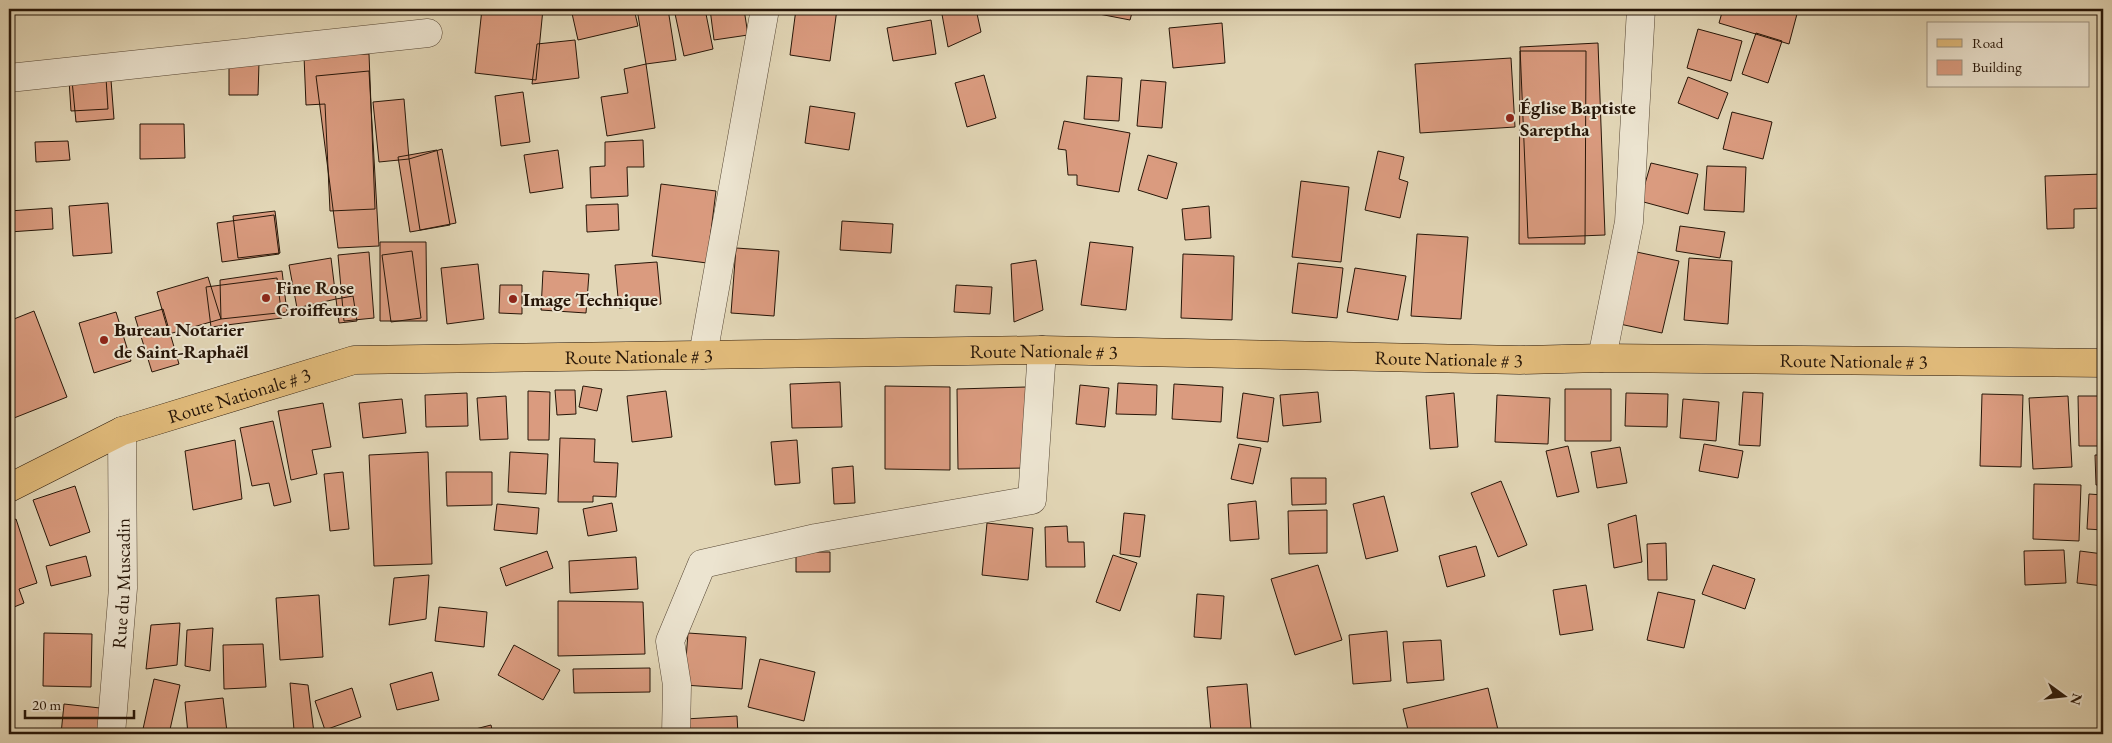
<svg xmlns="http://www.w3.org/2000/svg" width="2112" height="743" viewBox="0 0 2112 743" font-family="'EB Garamond',serif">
<rect width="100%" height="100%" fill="#e2d6b6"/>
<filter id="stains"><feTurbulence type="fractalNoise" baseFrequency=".004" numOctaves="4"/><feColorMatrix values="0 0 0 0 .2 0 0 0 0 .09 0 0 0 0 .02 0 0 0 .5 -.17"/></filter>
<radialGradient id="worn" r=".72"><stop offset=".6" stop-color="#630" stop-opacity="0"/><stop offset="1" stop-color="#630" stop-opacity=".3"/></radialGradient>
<path fill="#da9b7f" stroke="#271608" d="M482,9H543L536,80L475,73Z
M571,9H634L638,26L578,40Z
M637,9H668L676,60L646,64Z
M674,9H705L713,49L684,56Z
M710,9H744L748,35L714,40Z
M796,9H837L830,61L790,55Z
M941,9H976L981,32L948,47Z
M1100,9H1133L1130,20L1099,14Z
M1723,9H1778L1797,14L1789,44L1719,23Z
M931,20L936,54L893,61L887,28Z
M1222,23L1225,63L1173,68L1169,28Z
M1698,29L1742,41L1731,81L1687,68Z
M1756,33L1782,41L1768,83L1742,74Z
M575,40L579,78L532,84L537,44Z
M1598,43L1605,235L1528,238L1520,47Z
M1520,51H1586L1585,244H1519Z
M369,54L375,209L330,211L325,104L306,105L304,56Z
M1511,58L1515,127L1420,133L1415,64Z
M229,61L259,62L258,95H229Z
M646,64L655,128L607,136L601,97L628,93L624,69Z
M110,67L114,119L76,122L71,70Z
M369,71L379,246L338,248L316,76Z
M984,75L996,118L967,127L955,83Z
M1087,76L1122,78L1119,121L1084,119Z
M1688,77L1728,93L1718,119L1678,103Z
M106,78L108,109L71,111L69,80Z
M1141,80L1166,82L1162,128L1137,126Z
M523,92L530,142L501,146L495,96Z
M404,99L409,159L379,162L373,102Z
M810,106L855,113L849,150L805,143Z
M1732,112L1772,122L1763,159L1723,149Z
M1064,121L1130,133L1119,192L1077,185V175H1068L1066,150L1058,149Z
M140,124H184L185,158L140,159Z
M643,140L644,167H627L628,196L591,198L590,167L605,166V142Z
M68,141L70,160L36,162L35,142Z
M442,149L456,223L420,230L409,159Z
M437,150L450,225L410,232L398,157Z
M558,150L563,188L530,193L524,155Z
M1378,151L1404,157L1399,179L1408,182L1400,218L1365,210Z
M1148,155L1177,163L1167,199L1138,190Z
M1651,163L1698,174L1688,214L1640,201Z
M1707,166L1746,167L1744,212L1704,210Z
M2103,174V208L2074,209V228L2047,229L2045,176Z
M1301,181L1349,187L1341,262L1292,257Z
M661,184L716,191L707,263L652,256Z
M108,203L112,253L73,256L69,206Z
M618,204L619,230L587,232L586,205Z
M1209,206L1211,238L1185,240L1182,209Z
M52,208L53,229L9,232V211Z
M275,211L280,253L238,258L233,216Z
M274,215L279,254L222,262L217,223Z
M842,221L893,224L891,253L840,250Z
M1680,226L1725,232L1720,258L1676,251Z
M1417,234L1468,237L1461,319L1411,316Z
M380,242H426L427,321H380Z
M1090,242L1133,247L1126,310L1081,305Z
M736,248L779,251L774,316L731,313Z
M412,251L421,318L391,322L382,255Z
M1632,251L1679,261L1662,333L1615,323Z
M369,252L374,318L344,321L338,255Z
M1183,254L1234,256L1232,320L1181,318Z
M331,258L336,299L297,308L289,265Z
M1689,258L1732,261L1728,324L1684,320Z
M1036,260L1043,310L1014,322L1011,264Z
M657,262L661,304L619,308L615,265Z
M1298,263L1343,268L1337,318L1292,313Z
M478,264L484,319L447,324L441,268Z
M1355,268L1406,276L1398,320L1347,312Z
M282,271L287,312L221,319L220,280Z
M543,271L589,274L586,313L541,310Z
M208,277L221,319L169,334L157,292Z
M277,278L282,318L211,327L206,287Z
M500,285H522V314L499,313Z
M956,285L992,287L990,314L954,312Z
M353,296L357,321L339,323L336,299Z
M163,309L179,364L152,372L135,317Z
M34,311L67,397L9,420V321Z
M116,312L131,361L94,373L79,323Z
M840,382L842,427L792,428L790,384Z
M1118,383L1157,385L1156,415L1116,414Z
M1174,384L1223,387L1221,422L1172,419Z
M1080,385L1109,388L1105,427L1076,424Z
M583,386L602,389L597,411L579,407Z
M885,386L950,387V470L885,469Z
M1026,387L1028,468L958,469L957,389Z
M1565,389H1611V441H1565Z
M555,390H575L576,414L557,415Z
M528,391L550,392L549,440H528Z
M666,391L672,437L632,442L627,396Z
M1318,392L1321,422L1283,426L1280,395Z
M1743,392L1763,393L1760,446L1739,445Z
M467,393L468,426L426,427L425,395Z
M1243,393L1274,398L1268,442L1237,438Z
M1454,393L1458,447L1430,449L1426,396Z
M1626,393L1668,394L1667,427L1625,426Z
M1982,394L2023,395L2021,467L1980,466Z
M1497,395L1550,398L1548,444L1495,442Z
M506,396L508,439L480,440L477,398Z
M2068,396L2072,467L2033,469L2029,398Z
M2078,396H2103V446H2079Z
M402,399L406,433L363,438L359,403Z
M1683,399L1719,402L1716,441L1680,438Z
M323,403L331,447L312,450L317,474L291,480L278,411Z
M273,421L291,502L274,506L269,483L252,486L240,428Z
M560,438L595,439L594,462L618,463L616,497L593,496V502H558Z
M235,440L242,499L193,510L185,451Z
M797,440L800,483L775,485L771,442Z
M1239,444L1261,448L1253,484L1231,479Z
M1704,444L1743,451L1738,478L1699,471Z
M1568,446L1579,492L1557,497L1546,451Z
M1620,447L1627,483L1597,488L1591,452Z
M428,452L432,564L374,566L369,455Z
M510,452L548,454L546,494L508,492Z
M2095,455H2103V485H2096Z
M853,466L855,503L834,504L832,468Z
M343,472L349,529L330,531L324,474Z
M446,472H492V505L447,506Z
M1291,478H1326V504L1292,505Z
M1501,481L1527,545L1498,557L1471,493Z
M2034,484L2081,485L2079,541L2033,539Z
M75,486L90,532L50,546L33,500Z
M2089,494L2103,495V530L2087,529Z
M1384,496L1398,551L1366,559L1353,504Z
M1256,501L1259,539L1230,541L1228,504Z
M612,503L617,531L588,536L583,509Z
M497,504L539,508L537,534L494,530Z
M1327,510V553L1289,554L1288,511Z
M1124,513L1145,515L1140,557L1120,554Z
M1636,515L1642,562L1614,568L1608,524Z
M16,519L37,583L19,589L24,603L9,609V522Z
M987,523L1033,528L1028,580L982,575Z
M1067,526L1068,542H1084L1085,567H1046L1045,527Z
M1666,543L1667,580H1648L1647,544Z
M1476,546L1485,576L1447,587L1439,556Z
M2064,550L2066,583L2025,585L2024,551Z
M547,551L553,568L506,586L500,568Z
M2080,551L2103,554V586L2077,583Z
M796,552H830V572H796Z
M1113,555L1137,563L1120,611L1096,602Z
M86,556L91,576L51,586L46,566Z
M636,557L638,589L570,593L569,561Z
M1318,565L1342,640L1295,655L1271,579Z
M1713,565L1755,579L1745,609L1702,594Z
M429,575L426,619L389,625L394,578Z
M1586,585L1593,630L1560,635L1553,590Z
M1658,592L1695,600L1684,648L1647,640Z
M1197,594L1224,596L1221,639L1194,637Z
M319,595L323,657L280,660L276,598Z
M558,601L643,602L645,654L558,656Z
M439,607L487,612L484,647L435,641Z
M180,623L177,665L146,669L151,625Z
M213,628L210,671L185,666L187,630Z
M1387,631L1391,681L1353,684L1349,635Z
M44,633L92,634L91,687L43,686Z
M688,633L746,637L742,689L684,685Z
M1441,640L1444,680L1407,683L1403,642Z
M263,644L266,687L224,689L223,645Z
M514,645L560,670L543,700L498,675Z
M760,659L815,672L804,721L748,707Z
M650,668V692L574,693L573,669Z
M432,672L439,700L397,710L390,684Z
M154,679L180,685L169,734L143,729Z
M290,683L308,685L314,733L294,730Z
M1247,684L1251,729L1211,732L1207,687Z
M352,688L361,717L325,730L315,701Z
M1488,688L1499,734H1409L1403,709Z
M223,698L227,732L188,734L185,702Z
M64,704L100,708L97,734H61Z
M737,716L738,734H686L685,719Z
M491,725L493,734H456Z"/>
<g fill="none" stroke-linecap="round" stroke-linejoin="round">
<g stroke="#564634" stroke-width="29">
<g id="minor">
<path d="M9,78L428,33"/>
<path d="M703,355L765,9"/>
<path d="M1602,358L1629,222L1641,9"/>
<path id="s1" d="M111,734L123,588L122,431"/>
<path d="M676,734L677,685L670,641L702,564L816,538L1032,500L1042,350"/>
</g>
</g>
<g stroke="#271608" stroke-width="29">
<g id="major">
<path id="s2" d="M9,488L122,431L354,360L1042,350L1520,360L1602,358L2103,363"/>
</g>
</g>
<use href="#minor" stroke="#ece4d0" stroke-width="28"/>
<use href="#major" stroke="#e1bb7b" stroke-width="28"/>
</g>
<g fill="#8f2418" stroke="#ece4d0" stroke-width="2">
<circle cx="1510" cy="118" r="5"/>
<circle cx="266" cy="298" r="5"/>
<circle cx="513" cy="299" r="5"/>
<circle cx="104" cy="340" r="5"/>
</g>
<g text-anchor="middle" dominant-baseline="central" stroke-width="4" stroke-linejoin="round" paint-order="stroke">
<g font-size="19" font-weight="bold" fill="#271608" stroke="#ece4d0" text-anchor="start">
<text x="1520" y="107">Église Baptiste<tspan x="1520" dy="22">Sareptha</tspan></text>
<text x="276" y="287">Fine Rose<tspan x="276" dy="22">Croiffeurs</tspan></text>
<text x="523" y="299">Image Technique</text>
<text x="114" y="329">Bureau Notarier<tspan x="114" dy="22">de Saint-Raphaël</tspan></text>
</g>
<g font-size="19" fill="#271608" stroke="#ece4d0">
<text stroke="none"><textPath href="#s2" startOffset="1059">Route Nationale # 3</textPath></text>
<text stroke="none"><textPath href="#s2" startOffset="654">Route Nationale # 3</textPath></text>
<text stroke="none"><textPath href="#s2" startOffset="1464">Route Nationale # 3</textPath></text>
<text stroke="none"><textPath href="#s2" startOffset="1869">Route Nationale # 3</textPath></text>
<text stroke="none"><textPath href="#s2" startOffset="249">Route Nationale # 3</textPath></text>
<text stroke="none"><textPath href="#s1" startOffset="151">Rue du Muscadin</textPath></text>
</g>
</g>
<rect width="2112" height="743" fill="none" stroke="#e2d6b6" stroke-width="30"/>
<rect x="10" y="10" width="2092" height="723" fill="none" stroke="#271608" stroke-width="2.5"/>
<rect x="15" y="15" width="2082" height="713" fill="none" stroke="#271608"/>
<rect x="1927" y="22" width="162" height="65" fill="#ece4d0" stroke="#9d9280"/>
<rect x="1937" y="39" width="25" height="8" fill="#e1bb7b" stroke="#9d9280"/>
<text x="1972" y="48" font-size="15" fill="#271608">Road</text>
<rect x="1937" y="60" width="25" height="15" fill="#da9b7f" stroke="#9d9280"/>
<text x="1972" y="72" font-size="15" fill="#271608">Building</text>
<g transform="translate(2064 696) rotate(105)" stroke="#ece4d0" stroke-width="4" paint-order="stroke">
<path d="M0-4L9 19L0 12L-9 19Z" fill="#271608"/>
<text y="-8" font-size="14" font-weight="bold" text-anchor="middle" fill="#271608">N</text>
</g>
<path d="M25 710v8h109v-8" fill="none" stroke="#271608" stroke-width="2.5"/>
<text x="32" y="710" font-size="15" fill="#271608" stroke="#ece4d0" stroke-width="4" paint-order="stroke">20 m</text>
<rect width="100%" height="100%" filter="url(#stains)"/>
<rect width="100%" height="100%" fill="url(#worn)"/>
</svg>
